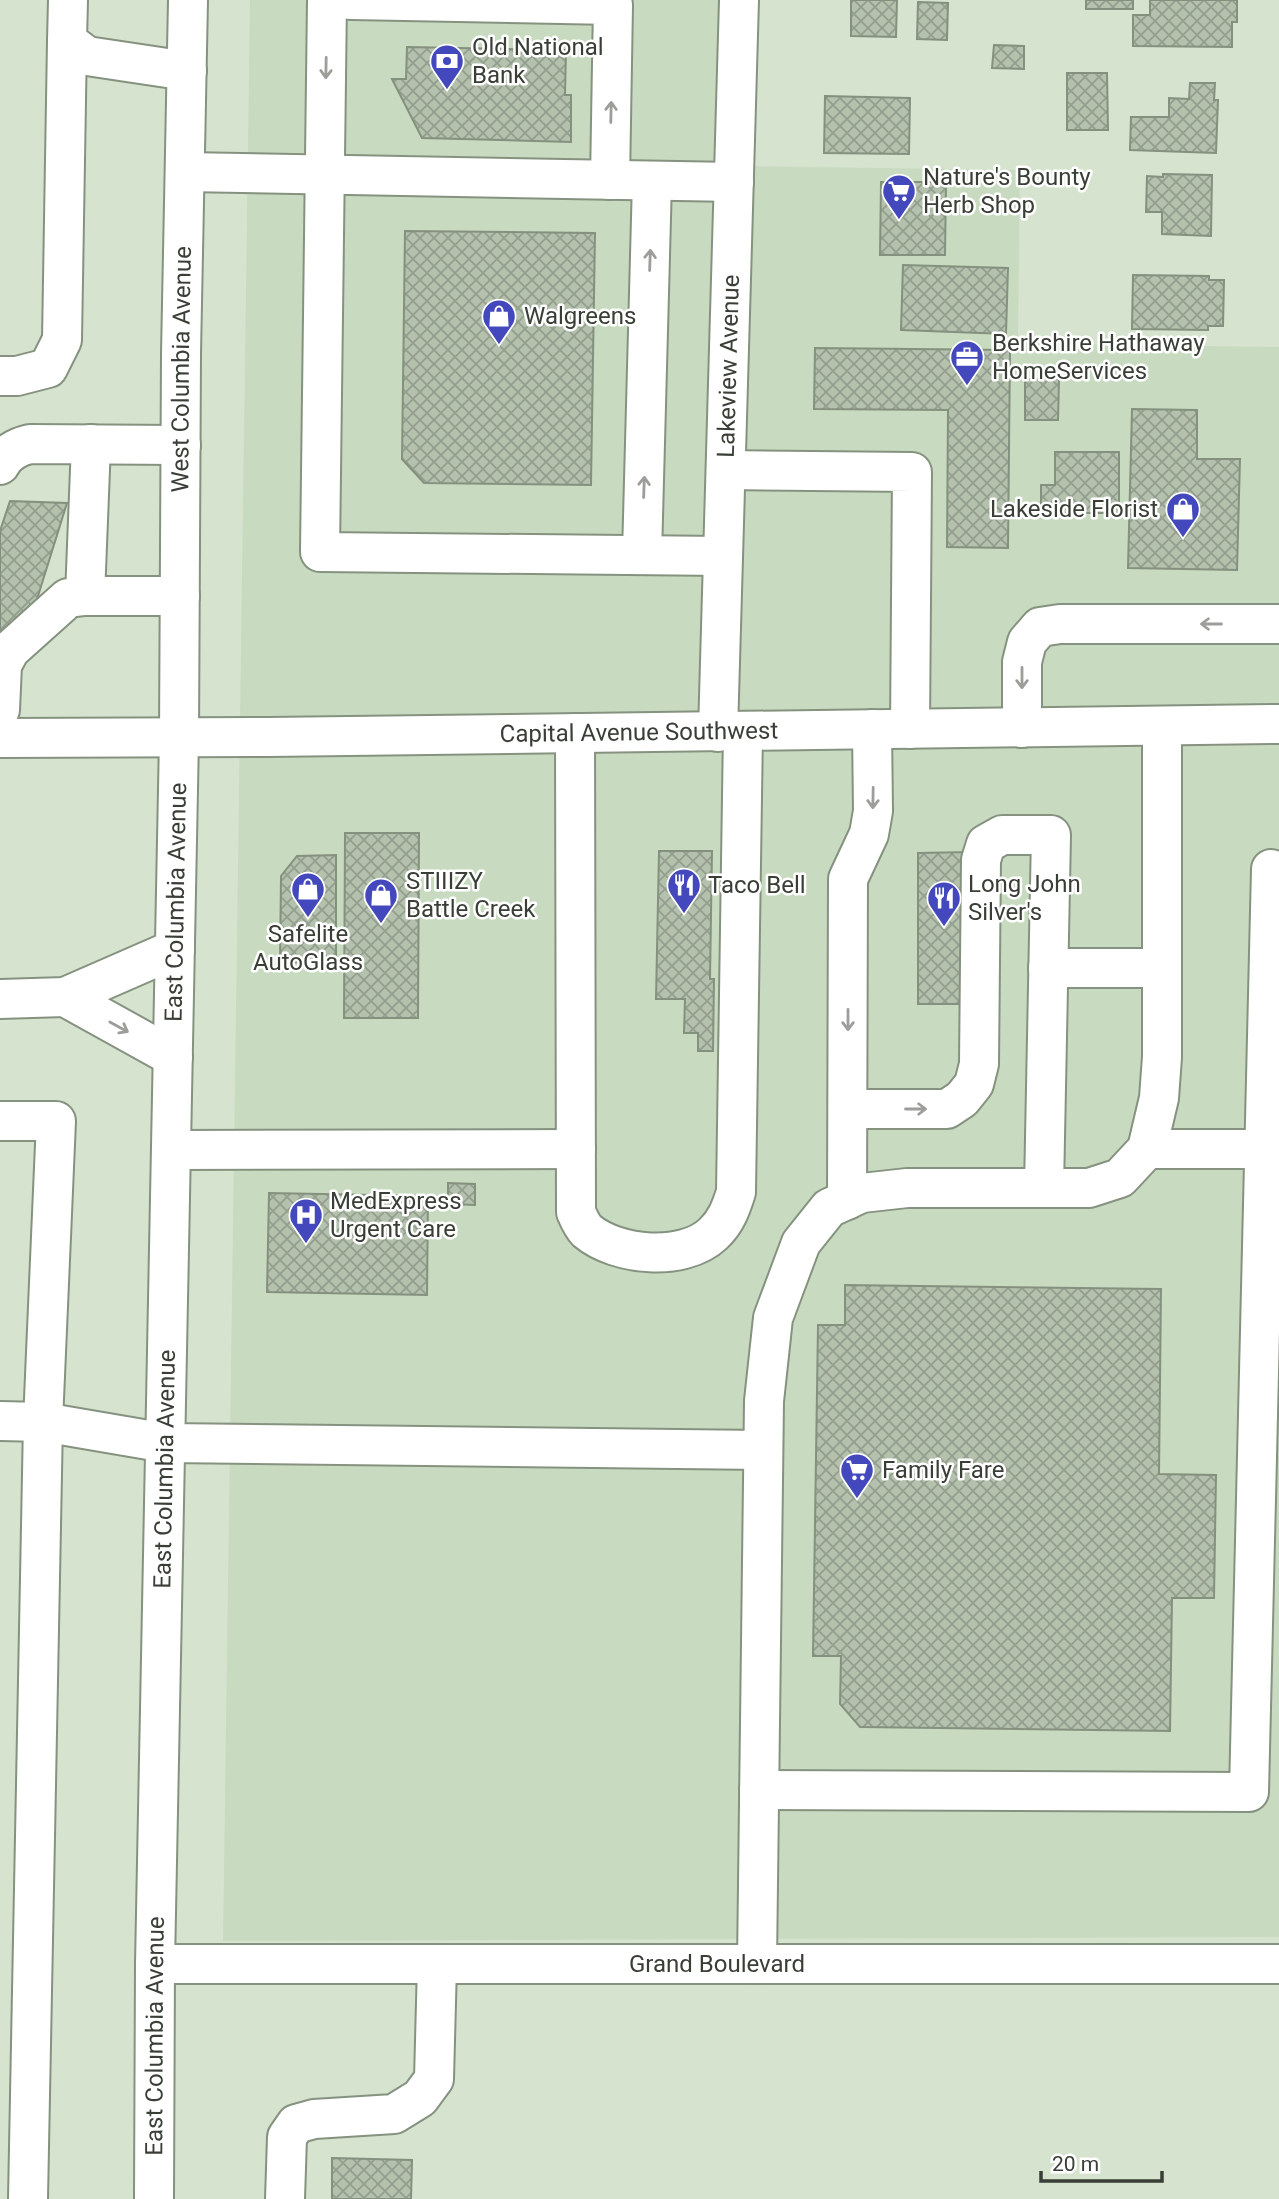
<svg xmlns="http://www.w3.org/2000/svg" width="1279" height="2199" viewBox="0 0 1279 2199" font-family="Roboto,sans-serif">
<defs>
<pattern id="building-cross-hatch" width="8" height="8" patternUnits="userSpaceOnUse" patternTransform="scale(1.75)"><rect width="8" height="8" fill="#b3c1ad"/><path d="M0 0l8 8M0 8l8-8" fill="none" stroke="#939e8e"/></pattern>
</defs>
<rect width="100%" height="100%" fill="#d6e4cf"/>
<path fill="#c8dbc0" d="M250,0H745L743,166L1020,170L1018,343L1279,347V1937L223,1941Z"/>
<path fill="url(#building-cross-hatch)" stroke="#84917e" stroke-width="2" d="M851,0H897L896,37L851,36Z
M1086,0H1133V9H1086Z
M1150,0H1237V22H1232V47L1133,46V15H1150Z
M918,2L948,3L947,40L917,39Z
M994,45L1024,46V69L992,68Z
M407,47L566,50L565,95H571V142L422,138L392,79H406Z
M1067,73H1107L1108,130H1067Z
M1190,83H1215L1214,100H1218L1216,153L1130,150L1131,117H1169V98L1189,99Z
M825,96L910,98L909,154L824,153Z
M1163,174L1212,175L1211,236L1162,234V212H1146L1147,176L1163,177Z
M881,182H946L945,255H880Z
M405,231L595,233L591,485L424,483L402,459Z
M903,265L1008,268L1006,334L901,330Z
M1133,275L1209,276V280H1224L1223,326H1208V330L1132,329Z
M815,348L1010,350L1008,548L947,547L948,410L814,409Z
M1025,379H1059L1058,420H1025Z
M1132,409L1197,410V459H1240L1237,570L1128,568Z
M1055,452H1119V513H1041V485H1055Z
M10,501L67,503L34,609L0,637V531Z
M345,833H419L418,1018H344Z
M659,851H712L710,979H714L713,1051H698V1033H684L685,999H656Z
M970,852L969,1004H918V853Z
M336,855V963L280,962L281,876L297,856Z
M448,1183L475,1184V1205L448,1204Z
M269,1193L428,1196L427,1295L267,1292Z
M845,1285L1161,1289L1159,1474L1216,1475L1214,1598H1172L1170,1731L860,1727L840,1704L841,1656H813L818,1325H845Z
M332,2158L412,2160L411,2199H332Z"/>
<g fill="none" stroke-linecap="round" stroke-linejoin="round">
<g stroke="#85927f" stroke-width="42">
<g id="minor">
<path d="M68,0L67,41L87,56L187,71"/>
<path d="M327,0L320,552L723,556"/>
<path d="M351,0L613,5L610,180"/>
<path d="M185,172L734,182"/>
<path d="M0,376H17L48,368L62,340L67,41"/>
<path d="M0,465C6,453 17,447 30,444L181,445"/>
<path d="M726,470L912,472L910,729"/>
<path d="M642,555L652,181"/>
<path d="M85,596H180"/>
<path d="M0,710L2,665L10,650L68,598L85,596L91,444"/>
<path d="M1022,728V662L1027,642L1040,627L1060,624H1279"/>
<path id="s1" d="M718,732L739,0"/>
<path d="M575,733L576,1212C579,1219 582,1226 587,1231C617,1256 683,1262 713,1234C726,1222 731,1208 736,1192L743,731"/>
<path d="M1048,968H1162"/>
<path d="M65,997L173,1057"/>
<path d="M0,999L65,997L175,949"/>
<path d="M848,1109H947L962,1099L974,1084L979,1064L981,860L986,844L1002,835H1051L1044,1188"/>
<path d="M0,1121H56L43,1422L28,2199"/>
<path d="M1147,1149H1264"/>
<path d="M171,1150L576,1149"/>
<path d="M847,1200L848,879L869,834L873,811L872,729"/>
<path d="M0,1421L43,1422L166,1443L763,1450"/>
<path d="M759,1790L1249,1792L1271,869"/>
<path id="s2" d="M155,1964H1279"/>
<path d="M757,1964L764,1401L773,1318L801,1243L829,1208L862,1193L907,1188H1089L1120,1178L1147,1149L1159,1098L1162,1057V726"/>
<path d="M285,2199L287,2137L296,2124L314,2119L394,2114L420,2098L434,2079L437,1964"/>
</g>
</g>
<g stroke="#85927f" stroke-width="42">
<g id="major">
<path id="s3" d="M0,738L268,737L1279,724"/>
<path id="s4" d="M154,2199L155,1964L179,738L181,354L188,0"/>
</g>
</g>
<use href="#minor" stroke="#fff" stroke-width="38"/>
<use href="#major" stroke="#fff" stroke-width="38"/>
</g>
<defs><path id="oneway-shaft" d="M-6 0H5M1.5-3L5.5 0L1.5 3" fill="none" stroke-width="1.6" stroke-linecap="round" stroke-linejoin="round" transform="scale(1.75)"/></defs>
<g stroke="#9c9e9a">
<use href="#oneway-shaft" transform="translate(326 68) rotate(91)"/>
<use href="#oneway-shaft" transform="translate(611 112) rotate(-89)"/>
<use href="#oneway-shaft" transform="translate(650 260) rotate(-88)"/>
<use href="#oneway-shaft" transform="translate(644 487) rotate(-88)"/>
<use href="#oneway-shaft" transform="translate(1211 624) rotate(-180)"/>
<use href="#oneway-shaft" transform="translate(1022 678) rotate(90)"/>
<use href="#oneway-shaft" transform="translate(873 798) rotate(91)"/>
<use href="#oneway-shaft" transform="translate(848 1020) rotate(90)"/>
<use href="#oneway-shaft" transform="translate(119 1027) rotate(29)"/>
<use href="#oneway-shaft" transform="translate(916 1109)"/>
</g>
<defs>
<g id="bank-pin" transform="scale(1.75)"><path d="M0 17L-7.5 6A9.5 9.5 0 1 1 7.5 6Z" fill="#4348bd" stroke="#fff"/><path d="M-6-4H6V4H-6ZM0-2.3a2.3 2.3 0 1 0 0 4.6a2.3 2.3 0 1 0 0-4.6Z" fill="#fff"/></g>
<g id="supermarket-pin" transform="scale(1.75)"><path d="M0 17L-7.5 6A9.5 9.5 0 1 1 7.5 6Z" fill="#4348bd" stroke="#fff"/><path d="M-6-5.5h2.5l.6 2H6L4.5 2H-2.5L-4.4-4H-6ZM-1.5 3.2a1.3 1.3 0 1 0 .1 0ZM3 3.2a1.3 1.3 0 1 0 .1 0Z" fill="#fff"/></g>
<g id="shop-pin" transform="scale(1.75)"><path d="M0 17L-7.5 6A9.5 9.5 0 1 1 7.5 6Z" fill="#4348bd" stroke="#fff"/><path d="M-5-2.5h2.3a2.7 3.5 0 0 1 5.4 0H5L5.5 6h-11ZM-1.5-2.5h3a1.5 2.3 0 0 0-3 0Z" fill="#fff"/></g>
<g id="office-pin" transform="scale(1.75)"><path d="M0 17L-7.5 6A9.5 9.5 0 1 1 7.5 6Z" fill="#4348bd" stroke="#fff"/><path d="M-6-3h4V-5.5h4V-3h4V5H-6ZM-1-4.5V-3h2v-1.5ZM-6 0V1H6V0Z" fill="#fff"/></g>
<g id="restaurant-pin" transform="scale(1.75)"><path d="M0 17L-7.5 6A9.5 9.5 0 1 1 7.5 6Z" fill="#4348bd" stroke="#fff"/><path d="M-5-6h1v4h1v-4h1v4h1v-4h1v5L-1.5 .5V6h-2V.5L-5-1ZM5-6V6H3V1.5H1.5Q1.5-4 5-6Z" fill="#fff"/></g>
<g id="hospital-pin" transform="scale(1.75)"><path d="M0 17L-7.5 6A9.5 9.5 0 1 1 7.5 6Z" fill="#4348bd" stroke="#fff"/><path d="M-5-5h3v3.5h4V-5h3V5h-3V1.5h-4V5h-3Z" fill="#fff"/></g>
</defs>
<g fill-rule="evenodd">
<use href="#bank-pin" x="447" y="61"/>
<use href="#supermarket-pin" x="899" y="191"/>
<use href="#shop-pin" x="499" y="316"/>
<use href="#office-pin" x="967" y="357"/>
<use href="#shop-pin" x="1183" y="509"/>
<use href="#restaurant-pin" x="684" y="885"/>
<use href="#shop-pin" x="308" y="889"/>
<use href="#shop-pin" x="381" y="895"/>
<use href="#restaurant-pin" x="944" y="898"/>
<use href="#hospital-pin" x="306" y="1215"/>
<use href="#supermarket-pin" x="857" y="1470"/>
</g>
<g text-anchor="middle" dominant-baseline="central" stroke-width="5" stroke-linejoin="round" paint-order="stroke">
<g font-size="24" fill="#393e36" stroke="#fff" text-anchor="start">
<text x="472" y="47">Old National<tspan x="472" dy="28">Bank</tspan></text>
<text x="923" y="177">Nature's Bounty<tspan x="923" dy="28">Herb Shop</tspan></text>
<text x="524" y="316">Walgreens</text>
<text x="992" y="343">Berkshire Hathaway<tspan x="992" dy="28">HomeServices</tspan></text>
<text x="1158" y="509" text-anchor="end">Lakeside Florist</text>
<text x="406" y="881">STIIIZY<tspan x="406" dy="28">Battle Creek</tspan></text>
<text x="968" y="884">Long John<tspan x="968" dy="28">Silver's</tspan></text>
<text x="708" y="885">Taco Bell</text>
<text x="308" y="934" text-anchor="middle">Safelite<tspan x="308" dy="28">AutoGlass</tspan></text>
<text x="330" y="1201">MedExpress<tspan x="330" dy="28">Urgent Care</tspan></text>
<text x="882" y="1470">Family Fare</text>
</g>
<g font-size="24" fill="#393e36" stroke="#fff">
<text stroke="none"><textPath href="#s1" startOffset="366">Lakeview Avenue</textPath></text>
<text stroke="none"><textPath href="#s4" startOffset="1830">West Columbia Avenue</textPath></text>
<text stroke="none"><textPath href="#s3" startOffset="639">Capital Avenue Southwest</textPath></text>
<text stroke="none"><textPath href="#s4" startOffset="1297">East Columbia Avenue</textPath></text>
<text stroke="none"><textPath href="#s4" startOffset="730">East Columbia Avenue</textPath></text>
<text stroke="none"><textPath href="#s2" startOffset="562">Grand Boulevard</textPath></text>
<text stroke="none"><textPath href="#s4" startOffset="163">East Columbia Avenue</textPath></text>
</g>
</g>
<path d="M1041 2171v10h121v-10" fill="none" stroke="#393e36" stroke-width="3.5"/>
<text x="1052" y="2171" font-size="21" fill="#393e36" stroke="#ffffff" stroke-width="5" paint-order="stroke">20 m</text>
</svg>
